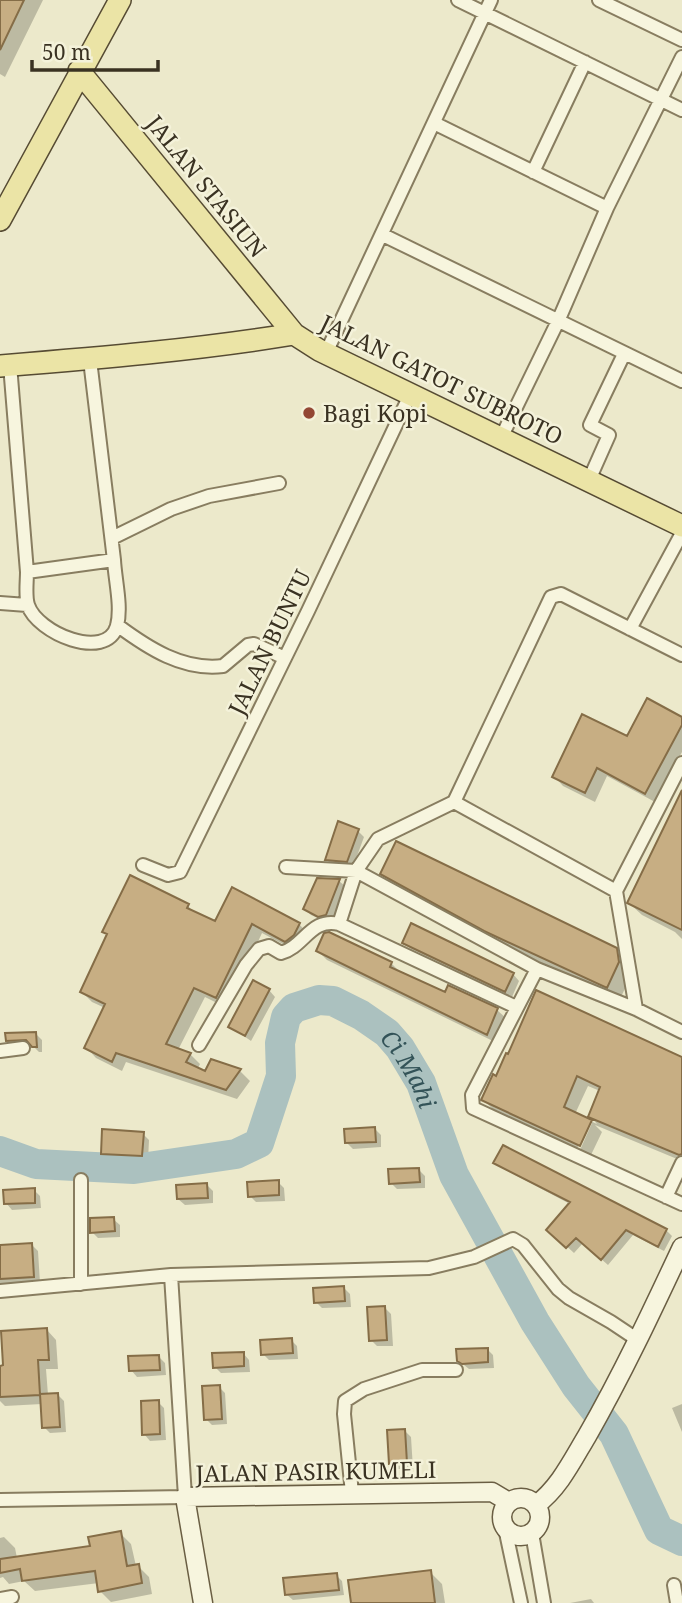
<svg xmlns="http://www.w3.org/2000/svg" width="682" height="1603" viewBox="0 0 682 1603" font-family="'Noto Serif',serif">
<rect width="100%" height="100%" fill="#ece9cb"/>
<path fill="#0003" fill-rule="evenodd" d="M0,0H43L5,77L0,74Z
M682,719V752L655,802L607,776L595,802L563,786L554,776L627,739Z
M682,794V939L675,932L642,915L629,903Z
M358,831L364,837L353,867L333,866L327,860Z
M382,874L616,949L629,962L631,976L620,999L499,943L395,886Z
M339,881L345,886L332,921L326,922L311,915L305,909Z
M233,889L299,924L309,935L296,951L262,933L227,1008L205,997L178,1050L190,1054L200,1064L197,1070L206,1074L240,1071L250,1081L237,1099L126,1062L122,1071L96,1058L86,1047L105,1008L92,1002L82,992L109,936L104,931L188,906L196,915L216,924Z
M404,943L513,974L519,981L512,997L411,949Z
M318,951L391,963L402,974L446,995L497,1010L507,1019L497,1043L327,960Z
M269,990L275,997L251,1041L231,1027Z
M36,1034L42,1040V1052H39L32,1045L13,1047L7,1041Z
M682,1058V1161L595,1125L602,1132L591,1155L580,1150L592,1123H589L577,1149L494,1110L483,1100L494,1076ZM588,1086L600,1091L590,1116L597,1124L575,1114Z
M375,1129L381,1135V1147L353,1149L347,1143Z
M143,1134L149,1140L148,1161L108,1159L102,1153Z
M496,1162L666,1230L672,1236L664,1251L633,1235L608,1265L583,1243L574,1253L548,1229L570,1204L502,1168Z
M419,1170L425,1176V1188L397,1189L391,1183Z
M278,1182L284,1188L285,1201L256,1202L250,1196Z
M207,1185L213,1191V1203L185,1205L178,1199Z
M34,1190L40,1196L41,1208L12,1210L6,1203Z
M113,1219L120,1225V1237L98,1238L92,1232Z
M32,1245L38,1251L40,1283L0,1284V1247Z
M344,1288L350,1294L351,1307L322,1308L316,1302Z
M385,1308L391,1314L393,1346H377L371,1340Z
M47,1330L56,1340L58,1369H46L48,1395H58L64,1401L66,1432L50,1433L44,1427L42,1404L5,1406L0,1401V1367H5Z
M291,1340L297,1346L298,1359L269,1360L263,1354Z
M487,1349L493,1355L494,1368L469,1369L459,1361Z
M243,1353L249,1360L250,1372L221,1373L215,1367Z
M159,1357L165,1363L166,1375L137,1377L131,1370Z
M219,1387L225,1393L227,1424L212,1425L206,1419Z
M158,1402L164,1408L166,1440L150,1441L144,1434Z
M682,1404V1432L672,1408Z
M405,1431L411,1437L413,1469H397L391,1463Z
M120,1533L131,1544L136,1566H138L149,1577L152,1594L111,1602L100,1591L99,1583L35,1591L24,1581L9,1584L3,1577L0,1578V1538L4,1537L15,1548L17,1558L92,1548Z
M430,1572L442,1584L445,1603H353Z
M336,1575L342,1581L344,1595L293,1600L286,1594Z
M591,1599L594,1603H570Z"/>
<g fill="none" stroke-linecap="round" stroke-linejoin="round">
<path stroke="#abc1bf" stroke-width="30" id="s1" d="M0,1151L36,1164L134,1169L236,1154L259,1143L281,1076L280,1043L286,1017L294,1008L319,1000L333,1001L361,1015L387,1033L400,1048L421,1083L454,1175L535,1322L576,1386L614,1434L659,1530L682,1541"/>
</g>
<path fill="#c7ae83" stroke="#856d47" stroke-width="2" d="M0,0H24L0,50Z
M647,698L682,717V725L645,794L597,768L585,793L552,777L582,714L627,736Z
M682,790V930L627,903Z
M338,821L359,829L347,862L325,860Z
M396,841L617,948L619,962L607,988L484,931L380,874Z
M130,875L189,904L187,908L215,921L232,887L300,923L294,935L285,942L252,924L216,998L194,988L166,1044L191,1053L186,1062L205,1071L211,1059L241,1069L226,1090L116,1053L112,1062L84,1048L105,1004L80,992L107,934L102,932Z
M317,878L340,879L326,915L318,917L303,909Z
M411,923L514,973L505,992L402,943Z
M329,932L392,962L390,967L445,992L448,985L498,1008L487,1035L316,951L324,933Z
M253,980L270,989L245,1036L228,1027Z
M536,990L682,1057V1154L679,1155L588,1117L600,1087L577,1076L564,1107L592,1120L580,1146L481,1100L493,1074L496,1076L506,1053L508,1054Z
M36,1032L37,1047H32L26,1040L6,1041L5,1033Z
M375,1127L376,1142L345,1143L344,1129Z
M102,1129L144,1132L142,1156L101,1154Z
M503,1145L667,1229L658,1247L626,1230L601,1260L576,1238L566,1248L546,1230L570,1202L493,1163Z
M419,1168L420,1182L389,1184L388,1169Z
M279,1180V1195L248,1197L247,1182Z
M207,1183L208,1198L177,1199L176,1185Z
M35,1188V1203L4,1204L3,1190Z
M114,1217L115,1231L90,1233V1218Z
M32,1243L34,1277L0,1279V1245Z
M344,1286L345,1301L314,1303L313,1288Z
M385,1306L387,1340L369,1341L367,1307Z
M47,1328L49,1360H38L40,1395L0,1397V1366L3,1365L1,1331Z
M292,1338L293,1353L261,1355L260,1340Z
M488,1348V1362L462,1364L457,1361L456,1349Z
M244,1352V1366L213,1368L212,1353Z
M159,1355L160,1370L129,1371L128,1356Z
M220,1385L222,1419L204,1420L202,1386Z
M58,1393L60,1427L42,1428L40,1394Z
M159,1400L160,1434L142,1435L141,1401Z
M405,1429L407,1463L389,1464L387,1430Z
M121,1531L127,1566L139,1564L142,1583L98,1592L95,1571L22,1581L20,1569L0,1573V1559L90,1546L88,1537Z
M431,1570L435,1603H351L348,1580Z
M337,1573L339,1590L285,1595L283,1578Z"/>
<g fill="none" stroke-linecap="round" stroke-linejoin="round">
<g stroke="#887d60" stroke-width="16">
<path id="street" d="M458,0L682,110
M599,0L682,40
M434,123L607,208
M533,172L585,62
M383,235L682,381
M326,353L491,0
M90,360L114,560L27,572C27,582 25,596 28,605C37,633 106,662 117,626C122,606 115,580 114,560
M10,365L27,572
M501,438L559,319L607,208L682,57
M589,480L609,435L590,425L624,354
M112,538L171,509L209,496L279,483
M0,603L27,605
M117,625C148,648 183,671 223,666L248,645L254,644L285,658
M630,629L682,533
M454,802L616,891
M143,865L168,875L180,872L308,611L411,393
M286,867L356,871L537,969L636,1009L682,1032
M339,924L516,1007
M537,969L472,1095L473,1108L682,1204
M636,1009L616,891L682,763
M199,1045L246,965L259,949L269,946L281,953C304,947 311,917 339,924L356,871L378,839L454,802L551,597L561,594L682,655
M0,1051L23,1048
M666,1197L682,1163
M81,1284V1180
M0,1291L171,1275L429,1268L474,1257L513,1239L523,1245L558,1289L569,1298L611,1322L638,1340
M352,1493L344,1414L345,1401L364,1389L422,1370H456
M0,1500L185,1497L171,1275
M505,1528L521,1603
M532,1533L544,1603
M674,1585L677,1603
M0,1599L12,1597"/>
</g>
<g stroke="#6a5e43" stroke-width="21">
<path id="secondary" d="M502 1517a19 19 0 1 1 38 0a19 19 0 1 1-38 0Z
M536,1505C559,1488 572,1461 587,1436C622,1375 652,1311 682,1247
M203,1603L185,1497L492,1492L509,1502"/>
</g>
<g stroke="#564b33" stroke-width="24">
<path id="primary" d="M79,71L294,334L319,350L682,526
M0,220L120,0
M0,366C98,358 196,350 294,334"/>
</g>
<use href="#street" stroke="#f7f5de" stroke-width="12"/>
<use href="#secondary" stroke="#f7f5de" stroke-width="18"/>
<use href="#primary" stroke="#ebe4a6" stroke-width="21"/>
</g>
<circle fill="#934734" stroke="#f4f2da" stroke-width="2.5" cx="309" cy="413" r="7"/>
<g text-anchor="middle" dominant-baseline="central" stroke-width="5" stroke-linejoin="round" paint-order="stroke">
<g font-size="23" fill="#3a3222" stroke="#f4f2da">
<text transform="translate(207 186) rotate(51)">JALAN STASIUN</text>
<text transform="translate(442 379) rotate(26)">JALAN GATOT SUBROTO</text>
<text transform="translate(269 642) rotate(-64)">JALAN BUNTU</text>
<text transform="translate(316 1471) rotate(-1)">JALAN PASIR KUMELI</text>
</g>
<g font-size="23" fill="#3a3222" stroke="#f4f2da" text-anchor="start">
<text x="323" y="413">Bagi Kopi</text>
</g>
<g font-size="24" font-style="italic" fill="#335358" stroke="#f4f2da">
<text stroke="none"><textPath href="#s1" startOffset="553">Ci Mahi</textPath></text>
</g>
</g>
<path d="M32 60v10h126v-10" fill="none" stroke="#3a3222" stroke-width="3.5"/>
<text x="42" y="60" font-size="21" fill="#3a3222" stroke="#f4f2da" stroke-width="5" paint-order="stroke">50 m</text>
</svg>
